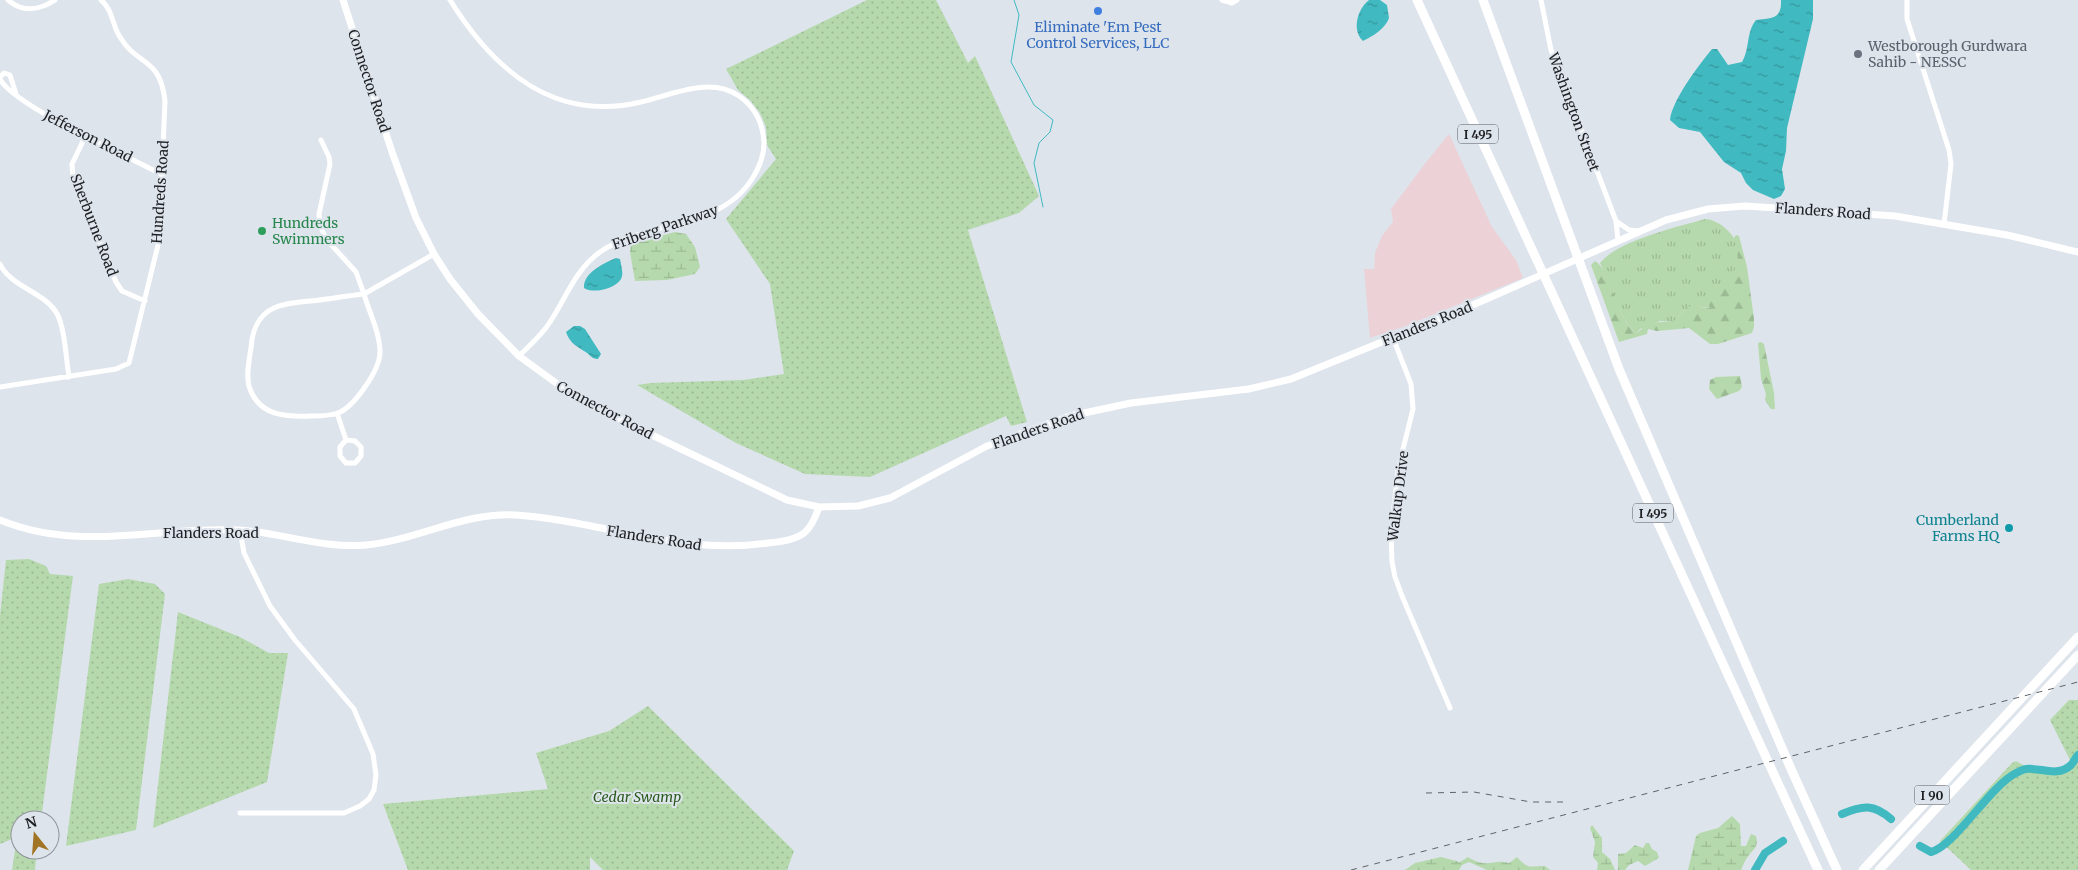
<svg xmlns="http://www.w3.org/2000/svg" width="2078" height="870" viewBox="0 0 2078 870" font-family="Merriweather,serif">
<defs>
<pattern id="grass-tufts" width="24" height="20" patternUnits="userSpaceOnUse" patternTransform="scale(1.25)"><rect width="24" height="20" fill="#b5d9ac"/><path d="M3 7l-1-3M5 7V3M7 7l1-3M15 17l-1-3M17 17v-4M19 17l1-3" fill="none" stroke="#9bba94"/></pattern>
<pattern id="forest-firs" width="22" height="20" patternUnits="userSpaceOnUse" patternTransform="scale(1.25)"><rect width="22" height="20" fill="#b5d9ac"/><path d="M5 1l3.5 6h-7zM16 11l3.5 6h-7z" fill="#9bba94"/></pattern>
<pattern id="wetland-marsh" width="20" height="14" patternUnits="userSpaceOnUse" patternTransform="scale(1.25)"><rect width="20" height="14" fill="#b5d9ac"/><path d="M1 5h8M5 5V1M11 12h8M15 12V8" fill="none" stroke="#9bba94"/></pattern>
<pattern id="park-dots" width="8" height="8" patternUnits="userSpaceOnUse" patternTransform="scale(1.25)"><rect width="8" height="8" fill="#b5d9ac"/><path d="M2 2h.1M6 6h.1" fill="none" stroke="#9bba94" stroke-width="1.8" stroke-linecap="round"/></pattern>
<pattern id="water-ripples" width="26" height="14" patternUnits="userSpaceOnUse" patternTransform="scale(1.25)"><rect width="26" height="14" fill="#40b9c0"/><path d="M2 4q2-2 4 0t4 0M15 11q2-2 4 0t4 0" fill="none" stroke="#35969c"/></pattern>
</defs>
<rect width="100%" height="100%" fill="#dee4ec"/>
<path fill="#ecd2d7" d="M1449,134L1492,227L1516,260L1523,278L1403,327L1370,338L1364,269H1374L1375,253L1382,236L1393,222L1391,209L1427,161Z"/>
<path fill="url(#grass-tufts)" d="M1705,219C1724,220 1746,245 1738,264C1733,277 1718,297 1710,308C1705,308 1703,307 1698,306C1688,304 1681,315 1674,321H1660L1640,329L1637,333C1620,323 1610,281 1600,263C1617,241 1677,227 1705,219Z"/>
<path fill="url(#forest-firs)" d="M1736,235L1739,236L1747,267L1754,319V327L1752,333L1718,344H1710L1689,328L1657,331L1648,329L1647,334L1619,342L1591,265L1595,261C1612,270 1616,321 1637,333L1648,323L1674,321L1688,307L1696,305L1704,308H1710L1708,302L1709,296L1721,293C1734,268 1743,267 1734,238Z
M1761,342L1764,344L1774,393L1775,409H1771L1765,400L1766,394L1761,379L1758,343Z
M1740,376L1742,387L1739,391L1717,399L1709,389L1710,380L1716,377Z"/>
<path fill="url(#wetland-marsh)" d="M675,232L686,234L695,247L700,267L695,274L667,280L635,281L630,252L631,244Z
M1732,816L1740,824L1741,846H1746L1751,834L1756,836C1759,848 1753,849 1747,858C1744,862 1743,866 1741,870H1688L1696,836L1700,833L1718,828Z
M1592,825L1602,838V852L1610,859L1615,870H1597L1598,863L1593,857L1595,842L1590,828Z
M1646,843H1649L1652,849L1657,852L1659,858L1645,866L1638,861L1629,865L1625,870H1618V854L1626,853L1635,845L1643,848Z
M1441,857L1460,862L1468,857C1489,870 1493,858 1509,863L1517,857C1529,870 1529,866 1545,866L1550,870H1487L1469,862L1462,865L1459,870H1405L1415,863Z"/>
<path fill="url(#park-dots)" d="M867,0H936L968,63L975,56L1039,196L1019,213L968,230L1027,422L1011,426L1006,416L870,477L805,474L736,443L637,385L651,383L743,380L784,374L770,284L726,219L776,159L767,145L766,127L760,113L750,100L738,90L726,69Z
M29,559L46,566L50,574L73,576L41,820H20V850H37L35,870H12L17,837L0,844V616L6,560Z
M128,579L155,584L165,594L136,830L66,846L99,584Z
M178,612L240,637L269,653H288L267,782L153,828Z
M2069,700H2078V870H1971L1940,841L2012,763L2016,761C2034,772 2053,775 2072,764L2050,720Z
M648,706L794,851L787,870H603L590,857V870H408L383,804L548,789L536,753L609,731Z"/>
<path fill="url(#water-ripples)" d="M1369,0H1380L1387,5L1389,18C1385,29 1373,36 1363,41C1351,30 1358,8 1369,0Z
M1781,0H1813V19L1787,128L1786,151L1782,169L1785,189L1781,196L1774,199L1753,190L1746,183L1741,173L1724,162L1700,132L1679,128L1670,120C1672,100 1699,65 1712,49H1717L1728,65L1742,62C1750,49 1746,32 1756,20C1772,18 1782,19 1781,0Z
M616,258L620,259C621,265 624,274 621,279C615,289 593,294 584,288C583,273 604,263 616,258Z
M574,326H580L585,329L601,354L598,359C591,359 590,354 584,351C575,345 570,343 566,332Z"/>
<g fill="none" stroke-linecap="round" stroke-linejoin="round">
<path stroke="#40b9c0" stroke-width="1" d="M1014,0L1019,15L1011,62L1034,105L1053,120L1050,132L1039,143L1034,163L1043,207"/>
<path stroke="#40b9c0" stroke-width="8" d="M1842,814C1863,805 1874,804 1891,819
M1920,846L1931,852C1955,846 1989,787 2016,773C2019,772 2023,769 2026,769C2040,767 2057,778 2071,765C2074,762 2075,758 2078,755
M1755,870L1765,853L1783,841"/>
<path stroke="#fff" stroke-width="5" d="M8,0C23,13 40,10 55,0
M450,0C493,69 553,123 641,102C671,95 709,76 739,96C755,107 763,123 764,143C764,156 759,168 752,179C718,232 646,219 600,252C575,270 566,298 550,322C542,335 530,345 519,356
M1222,0L1232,3L1237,0
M1541,0L1551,50L1616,221L1618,241
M1907,0V19L1949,150L1951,164L1944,224
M0,77L4,73L10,75L16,94
M0,79C13,105 131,158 163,175
M86,135L72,164L73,177L116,282L122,291L145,301
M321,140L329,157L330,164L319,214L320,226L327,240L356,272L364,294C346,296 329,299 311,301C299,302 285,303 274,308C258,315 252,332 251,348C249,360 246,375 249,386C258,416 285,417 311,416C320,416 330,416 338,413C354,407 380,370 380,352C380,333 369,312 364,294L434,254
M1616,221L1629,230L1640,231
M0,264C11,287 42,291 56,312C65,326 66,360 69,377
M1393,338L1411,384L1413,409L1398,469L1391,534L1392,562L1395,577L1402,596L1450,708
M0,387L116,369L129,363L159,241L165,101C160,56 137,66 120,37C112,25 113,10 101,0
M337,413L346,440L340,447V456L346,463H355L361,456V447L355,441L346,440
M240,813H344L360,806L369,799L374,790L376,775L373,754L354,709L295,640L270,606L244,553L240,530"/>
<path stroke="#fff" stroke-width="7" d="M343,0L392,152L416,218L434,254L450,279L478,314L519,356L567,391L629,424L787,500L819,507
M0,520C80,553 157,526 240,530C282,533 324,549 366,545C418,540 463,512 516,515C602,521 680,556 768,543C780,542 795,540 804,533C812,527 816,516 819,507L858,506L890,498L987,446L1070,416L1131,403L1249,389L1291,379L1475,304L1666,220L1708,209L1745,206L1895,216L2007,235L2078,252"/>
<path stroke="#fff" stroke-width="9" d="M1417,0L1818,870
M1483,0L1619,369L1791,769L1837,870
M1863,870L2078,637
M1879,870L2078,655"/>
<path stroke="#606368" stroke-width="1" stroke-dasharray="6 6" stroke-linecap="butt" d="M1426,793L1474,792L1531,802H1563
M1351,870L2078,682"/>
</g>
<circle fill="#3f7fe0" stroke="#dee4ec" stroke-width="2" cx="1098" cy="11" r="5"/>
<circle fill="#6b7280" stroke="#dee4ec" stroke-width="2" cx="1858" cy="54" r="5"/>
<circle fill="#2e9e5b" stroke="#dee4ec" stroke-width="2" cx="262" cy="231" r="5"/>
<circle fill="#0f9aa8" stroke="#dee4ec" stroke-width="2" cx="2009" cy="528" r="5"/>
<g text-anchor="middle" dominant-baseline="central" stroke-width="4" stroke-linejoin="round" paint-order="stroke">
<g fill="#dee4ec" stroke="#575a5f" stroke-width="1">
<rect x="1458" y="124.5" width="40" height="19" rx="4"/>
<rect x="1633" y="503.5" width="40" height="19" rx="4"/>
<rect x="1914.5" y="785.5" width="35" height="19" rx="4"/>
</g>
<g font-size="12" font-weight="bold" fill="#1d1f22">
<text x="1478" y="134">I 495</text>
<text x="1653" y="513">I 495</text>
<text x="1932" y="795">I 90</text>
</g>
<g font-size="14" fill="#366cbe" stroke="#dee4ec">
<text x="1098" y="27">Eliminate 'Em Pest<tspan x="1098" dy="16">Control Services, LLC</tspan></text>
</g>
<g font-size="14" fill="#5b616d" stroke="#dee4ec" text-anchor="start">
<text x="1868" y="46">Westborough Gurdwara<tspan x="1868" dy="16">Sahib - NESSC</tspan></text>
</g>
<g font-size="14" fill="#1d1f22" stroke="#dee4ec">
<text transform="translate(369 81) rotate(72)">Connector Road</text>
<text transform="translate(1574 112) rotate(70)">Washington Street</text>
<text transform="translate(88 136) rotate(27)">Jefferson Road</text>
<text transform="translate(160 192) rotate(-86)">Hundreds Road</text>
<text transform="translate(1823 211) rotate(4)">Flanders Road</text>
<text transform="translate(94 225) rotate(69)">Sherburne Road</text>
<text transform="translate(665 227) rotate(-19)">Friberg Parkway</text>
<text transform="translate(1427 324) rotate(-22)">Flanders Road</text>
<text transform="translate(605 410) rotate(28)">Connector Road</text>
<text transform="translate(1038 429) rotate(-19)">Flanders Road</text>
<text transform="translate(1398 496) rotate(-83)">Walkup Drive</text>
<text x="211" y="533">Flanders Road</text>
<text transform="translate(654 538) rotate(9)">Flanders Road</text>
</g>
<g font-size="14" fill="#27864d" stroke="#dee4ec" text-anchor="start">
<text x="272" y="223">Hundreds<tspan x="272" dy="16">Swimmers</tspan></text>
</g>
<g font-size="14" fill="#0d838f" stroke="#dee4ec" text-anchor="end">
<text x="1999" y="520">Cumberland<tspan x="1999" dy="16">Farms HQ</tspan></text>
</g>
<g font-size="14" font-style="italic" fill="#285a1a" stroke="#dee4ec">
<text x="637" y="797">Cedar Swamp</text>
</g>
</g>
<g transform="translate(35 835) rotate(343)"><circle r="24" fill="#dee4ec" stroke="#91959b"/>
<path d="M0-4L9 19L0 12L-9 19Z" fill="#a27526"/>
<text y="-8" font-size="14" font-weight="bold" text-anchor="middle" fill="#1d1f22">N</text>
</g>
</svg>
